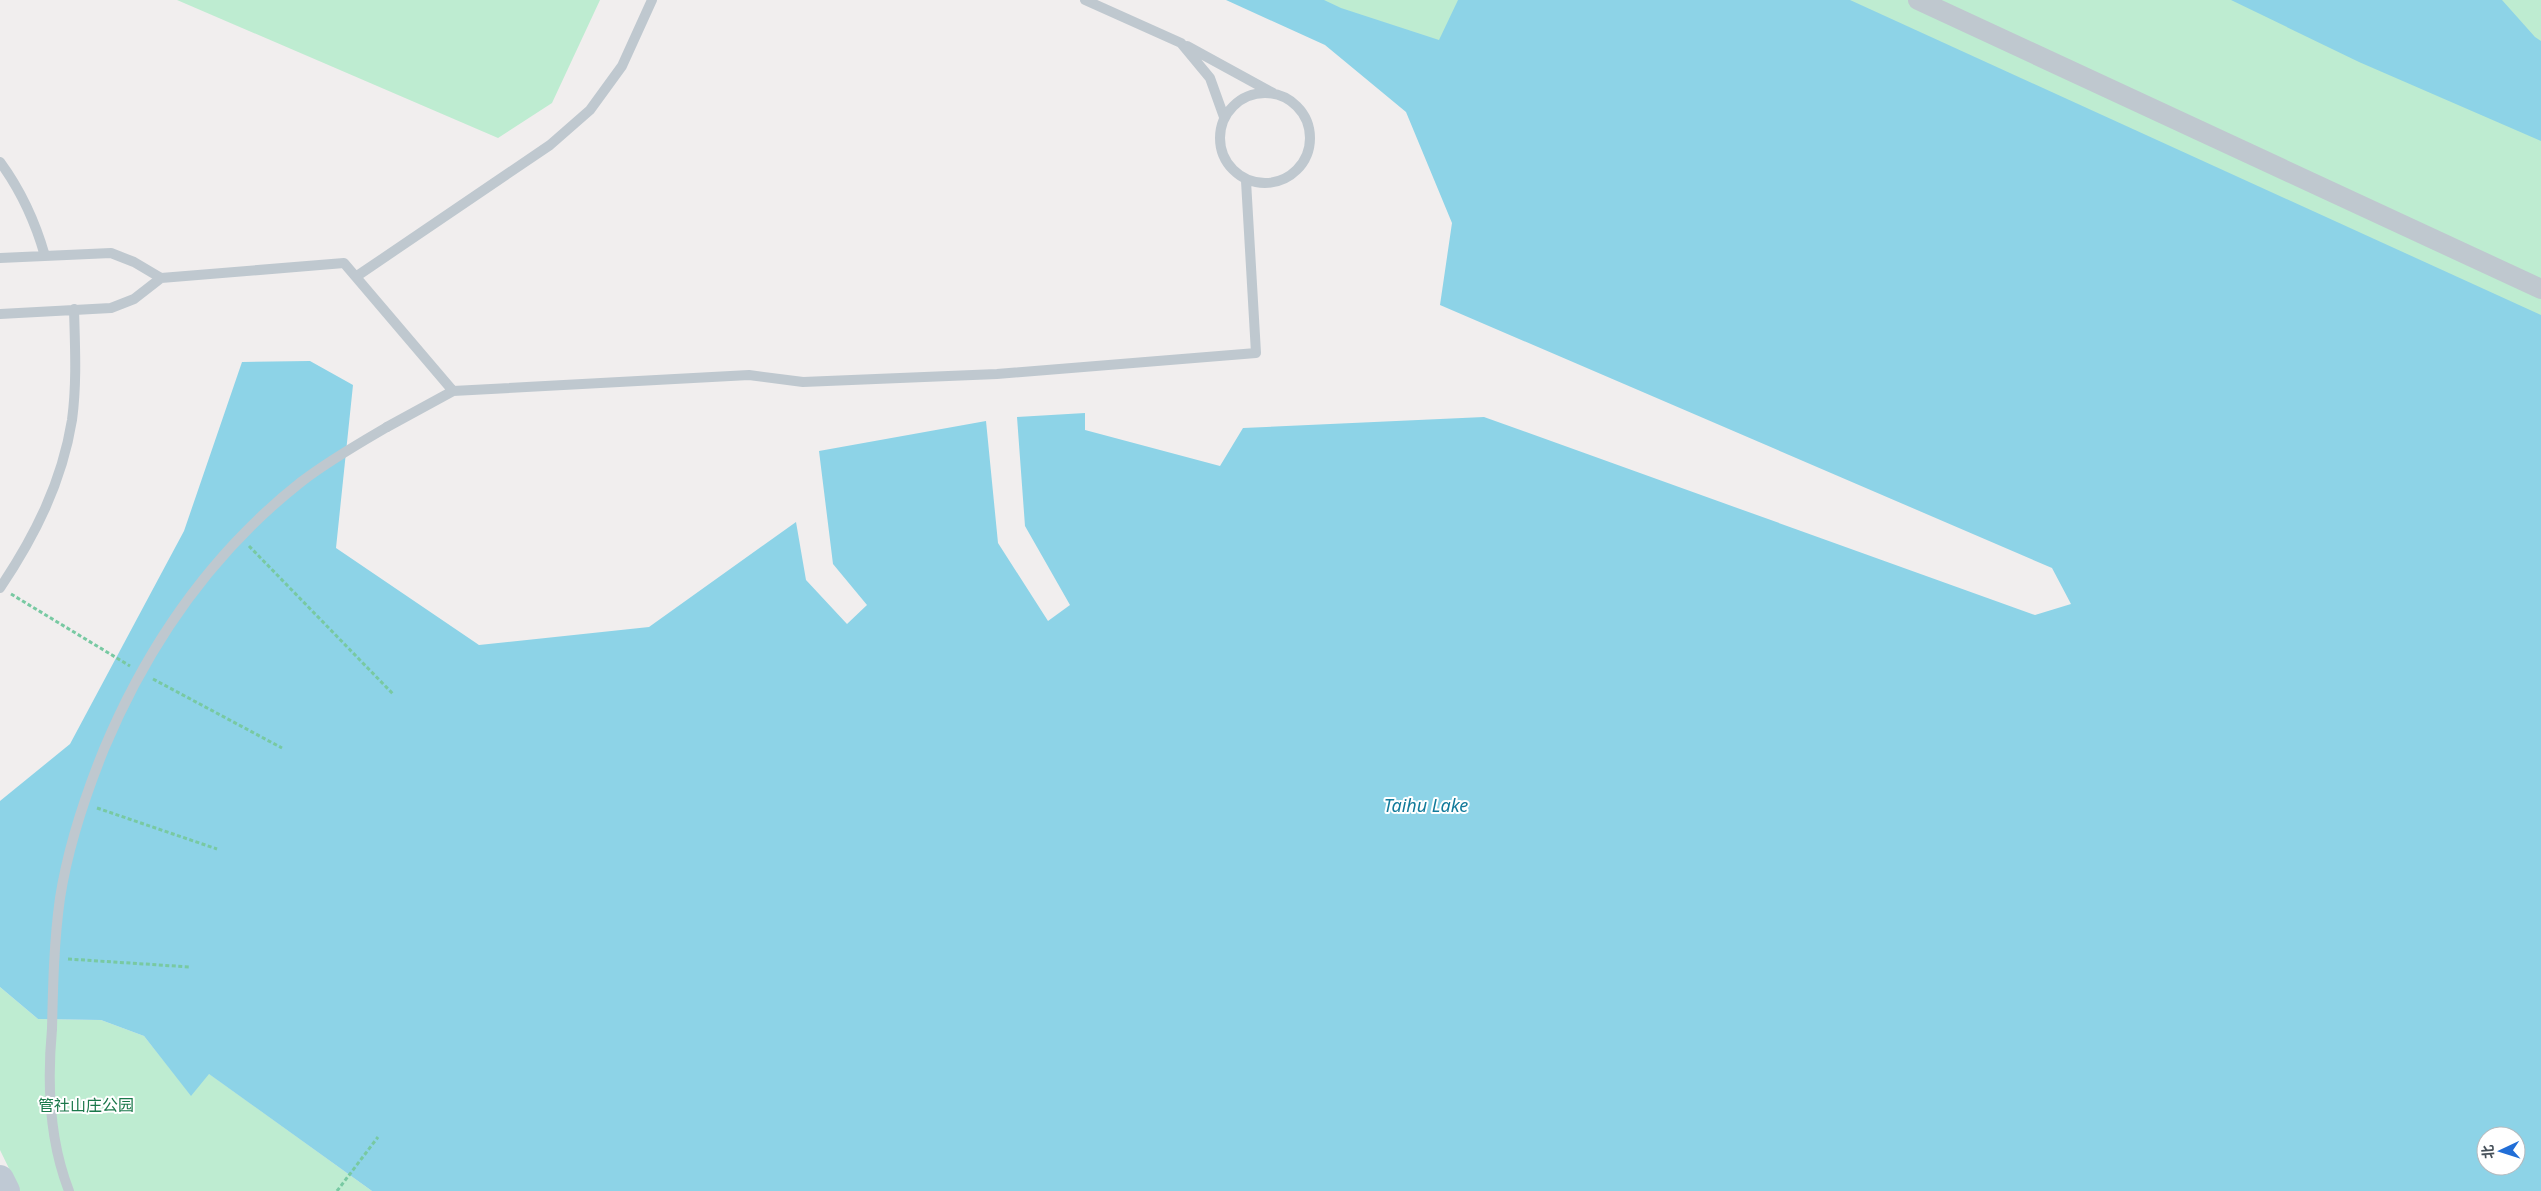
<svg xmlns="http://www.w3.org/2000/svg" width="2541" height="1191" viewBox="0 0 2541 1191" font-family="'Noto Sans','Noto Sans SC',sans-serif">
<rect width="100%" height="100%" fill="#f1eeee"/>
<path fill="#beecd1" d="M177,0H600L552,103L498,138Z
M1295,0H1469L1444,53Z
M1805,0H2284L2541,115V353Z
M2478,0H2541V59Z
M0,987L38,1019L101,1020L144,1036L191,1095L208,1073L372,1191H20L0,1150Z"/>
<path fill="#8dd3e7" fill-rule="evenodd" d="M1226,0H1324L1341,8L1439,40L1458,0H1850L2541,315V1191H372L209,1074L191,1096L144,1036L101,1020L38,1019L0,987V801L70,744L184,531L242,362L310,361L353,385L336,548L479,645L649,627L796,522L806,580L847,624L867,605L833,564L819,451L986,421L998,543L1048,621L1070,605L1025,526L1017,417L1085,413V430L1220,466L1243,428L1484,417L2035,615L2071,604L2052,568L1440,305L1452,223L1406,112L1325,45ZM2486,1136H2516V1166H2486Z
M2231,0H2502L2535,37L2541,41V141L2359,62Z"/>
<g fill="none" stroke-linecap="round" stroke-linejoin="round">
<path stroke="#78c9a2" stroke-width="3" stroke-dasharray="4 2.5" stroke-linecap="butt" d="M249,546L393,694
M11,594L130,666
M153,679L282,748
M97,808L217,849
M68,959L190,967
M337,1191L378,1137"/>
<path stroke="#bfc8cf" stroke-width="10" d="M1085,0L1181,43L1210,78L1224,117
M1187,46L1273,93
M1220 138a45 45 0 1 1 90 0a45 45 0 1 1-90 0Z
M0,162C22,192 35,221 45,256
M0,258L111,253L134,262L161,278L344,263L453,391
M357,276L550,145L590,110L622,66L652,0
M0,314L111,308L134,299L161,278
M387,427L453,391L749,375L803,382L997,374L1256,353L1246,181
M0,588C35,536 62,482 72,420C77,383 75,346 74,309
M52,1029C47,1083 49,1140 69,1191"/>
<path stroke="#bfc8cf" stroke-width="20" d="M1918,0L2541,289"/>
<path stroke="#bfc9d4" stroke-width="28" d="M0,1179L6,1191"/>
<path stroke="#bfc8cf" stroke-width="10" d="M52,1029C53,985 54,941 60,898C68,847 85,796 104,749C148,644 211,553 301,482C328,461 358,444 387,427"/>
</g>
<g text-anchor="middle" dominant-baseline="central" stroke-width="4" stroke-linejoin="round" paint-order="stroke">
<g font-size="16" fill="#1b784b" stroke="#fff">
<text x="86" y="1105">管社山庄公园</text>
</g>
<g font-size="18" font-style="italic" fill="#137b9b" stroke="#fff">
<text x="1426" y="805">Taihu Lake</text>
</g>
</g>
<g transform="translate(2501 1151) rotate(266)"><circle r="24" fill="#ffffff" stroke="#b5b9bd"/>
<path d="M0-4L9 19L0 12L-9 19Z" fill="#216ed7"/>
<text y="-8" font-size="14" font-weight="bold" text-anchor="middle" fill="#47515a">北</text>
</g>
</svg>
